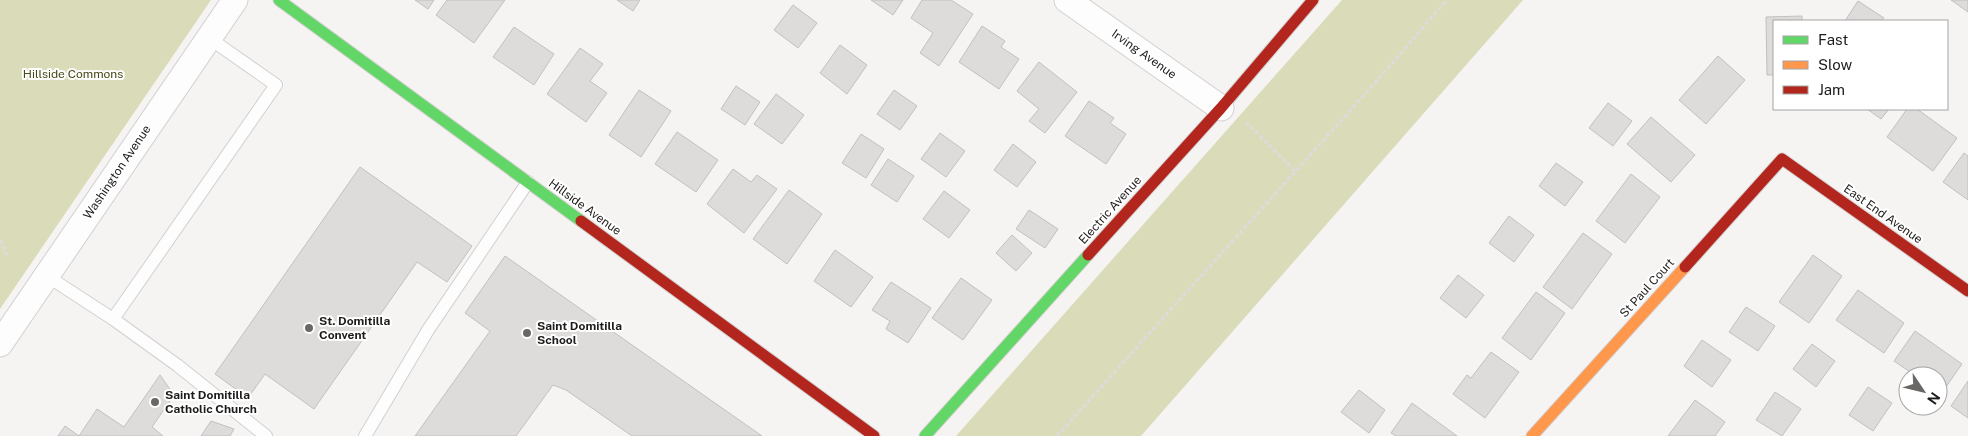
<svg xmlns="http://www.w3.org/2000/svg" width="1968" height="436" viewBox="0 0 1968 436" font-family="'Public Sans',sans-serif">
<rect width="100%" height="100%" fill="#f6f4f2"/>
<path fill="#dadbb9" d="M0,0H211L0,309Z
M1342,0H1523L1141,436H956Z"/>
<path fill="#dedcdb" stroke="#c2c0bf" d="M415,0H434L428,9Z
M447,0H505L474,43L436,15Z
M617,0H640L633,11Z
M871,0H903L893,15Z
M922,0H951L973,14L939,66L920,53L933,33L911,18Z
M1951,0H1968V12Z
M1858,1L1884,18L1881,21H1845Z
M793,5L817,23L798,48L774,30Z
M1802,16V21H1774V75H1767L1766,17Z
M982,26L1005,41L1001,47L1019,59L999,89L959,62Z
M514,27L554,54L534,85L493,57Z
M840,45L867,65L847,94L820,73Z
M580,48L603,64L590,81L607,93L586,122L547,94Z
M1718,56L1745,80L1706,124L1679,100Z
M1039,62L1077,92L1045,133L1029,121L1039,109L1017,91Z
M736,86L760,102L745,125L721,109Z
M639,90L671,111L641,157L609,135Z
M894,90L917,106L900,130L877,114Z
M776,94L804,115L782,144L754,124Z
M1089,101L1114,118L1110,123L1126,134L1106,164L1065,136Z
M1608,103L1632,121L1613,146L1589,128Z
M1867,109H1889L1881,119Z
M1907,109H1917L1957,138L1933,171L1887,137Z
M1651,117L1695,155L1671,182L1627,144Z
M677,132L718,160L696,192L655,164Z
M940,133L965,151L946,177L921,159Z
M861,134L884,149L866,178L842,163Z
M1013,144L1036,162L1017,187L994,170Z
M1964,153L1968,156V200L1943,182Z
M888,159L914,176L897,202L871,185Z
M1556,163L1583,182L1565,206L1539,186Z
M360,167L472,246L447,282L417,262L314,409L265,374L248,398L215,374Z
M733,169L751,182L757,175L777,189L744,233L707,204Z
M1631,174L1660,197L1625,243L1596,221Z
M789,190L822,214L787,264L753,239Z
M944,191L970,210L949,238L923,219Z
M1029,210L1058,229L1045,248L1016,229Z
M1509,216L1534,235L1514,262L1489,243Z
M1583,233L1612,254L1572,309L1543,287Z
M1012,235L1032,253L1016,271L996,253Z
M835,250L873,277L851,307L814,281Z
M1813,255L1842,276L1809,323L1779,302Z
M505,256L762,436H632L566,390L553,385L516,436H415L490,331L465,313Z
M1458,275L1484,295L1466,318L1440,298Z
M961,278L992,300L963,340L932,318Z
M891,282L931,308L908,343L886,329L890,321L872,310Z
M1858,290L1904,323L1884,353L1836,320Z
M1536,292L1565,313L1531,360L1502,338Z
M1746,307L1775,326L1758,351L1729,332Z
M1915,331L1962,364L1941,394L1938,392V376H1916L1894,361Z
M1702,340L1731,360L1712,387L1684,366Z
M1812,344L1835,361L1816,387L1793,369Z
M1491,352L1519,372L1485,418L1453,394L1467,375L1471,378Z
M160,375L174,395L152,427L163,436H58L65,426L79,436L97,409L124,427Z
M1968,381V418L1951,406Z
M1868,387L1892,403L1873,431L1849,415Z
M1359,390L1385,410L1369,433L1341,412Z
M1775,392L1801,409L1782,436L1756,420Z
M1695,400L1725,422L1715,436H1668Z
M1412,403L1457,436H1396L1391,433Z
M211,421L234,429L230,436H201Z"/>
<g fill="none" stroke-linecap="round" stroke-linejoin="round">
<g stroke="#d2d0cf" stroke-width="14">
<path id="lane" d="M47,276L113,319L177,365L266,436
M113,319L276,85L209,38
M365,436L428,330L528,182"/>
</g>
<g stroke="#d2d0cf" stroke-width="27">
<path id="street" d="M1067,0L1221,108
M0,344L235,0"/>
</g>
<g stroke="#d2d0cf" stroke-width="13">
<path id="fast" d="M279,0L581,221
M925,436L1088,255"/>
</g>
<g stroke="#d2d0cf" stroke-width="13">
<path id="slow" d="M1532,436L1685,267"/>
</g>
<g stroke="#d2d0cf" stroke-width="13">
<path id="jam" d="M581,221L874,436
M1088,255L1221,108L1313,0
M1685,267L1782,159L1968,291"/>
</g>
<path stroke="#dcdcdc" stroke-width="3" stroke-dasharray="4 2.5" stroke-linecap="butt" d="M1246,122L1295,171
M0,240L7,255
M1057,436L1366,93L1447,0"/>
<use href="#lane" stroke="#fefdfd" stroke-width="12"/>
<use href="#street" stroke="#fefdfd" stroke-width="25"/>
<use href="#fast" stroke="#63d668" stroke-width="11"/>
<use href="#slow" stroke="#ff974d" stroke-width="11"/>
<use href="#jam" stroke="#b3261e" stroke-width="11"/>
</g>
<g fill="#6a6866" stroke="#fff" stroke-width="2">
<circle cx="309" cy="328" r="5"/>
<circle cx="527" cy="333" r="5"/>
<circle cx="155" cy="402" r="5"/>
</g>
<g text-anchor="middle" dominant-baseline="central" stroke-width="4" stroke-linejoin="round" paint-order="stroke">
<g font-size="12" fill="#1e1c1b" stroke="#fff">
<text transform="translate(1144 54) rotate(35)">Irving Avenue</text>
<text transform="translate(117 172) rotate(-56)">Washington Avenue</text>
<text transform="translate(585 207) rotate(36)">Hillside Avenue</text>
<text transform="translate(1110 210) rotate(-48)">Electric Avenue</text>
<text transform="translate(1883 214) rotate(35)">East End Avenue</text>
<text transform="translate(1647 288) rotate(-48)">St Paul Court</text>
</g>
<g font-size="12" fill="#474814" stroke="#fff">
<text x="73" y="74">Hillside Commons</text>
</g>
<g font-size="12" font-weight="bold" fill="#1e1c1b" stroke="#fff" text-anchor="start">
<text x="319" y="321">St. Domitilla<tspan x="319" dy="14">Convent</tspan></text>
<text x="537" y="326">Saint Domitilla<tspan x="537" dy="14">School</tspan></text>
<text x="165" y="395">Saint Domitilla<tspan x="165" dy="14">Catholic Church</tspan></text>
</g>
</g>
<rect x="1773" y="20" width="175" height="90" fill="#ffffff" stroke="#a5a4a4"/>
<rect x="1783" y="36" width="25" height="8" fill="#63d668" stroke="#a5a4a4"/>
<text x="1818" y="45" font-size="15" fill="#1e1c1b">Fast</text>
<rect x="1783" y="61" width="25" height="8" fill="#ff974d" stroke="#a5a4a4"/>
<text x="1818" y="70" font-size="15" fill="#1e1c1b">Slow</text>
<rect x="1783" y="86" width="25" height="8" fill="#b3261e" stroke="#a5a4a4"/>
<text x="1818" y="95" font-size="15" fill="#1e1c1b">Jam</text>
<g transform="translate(1923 391) rotate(125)"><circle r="24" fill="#ffffff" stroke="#a5a4a4"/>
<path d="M0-4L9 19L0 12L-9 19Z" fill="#6a6866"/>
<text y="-8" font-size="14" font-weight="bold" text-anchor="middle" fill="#1e1c1b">N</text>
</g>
</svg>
